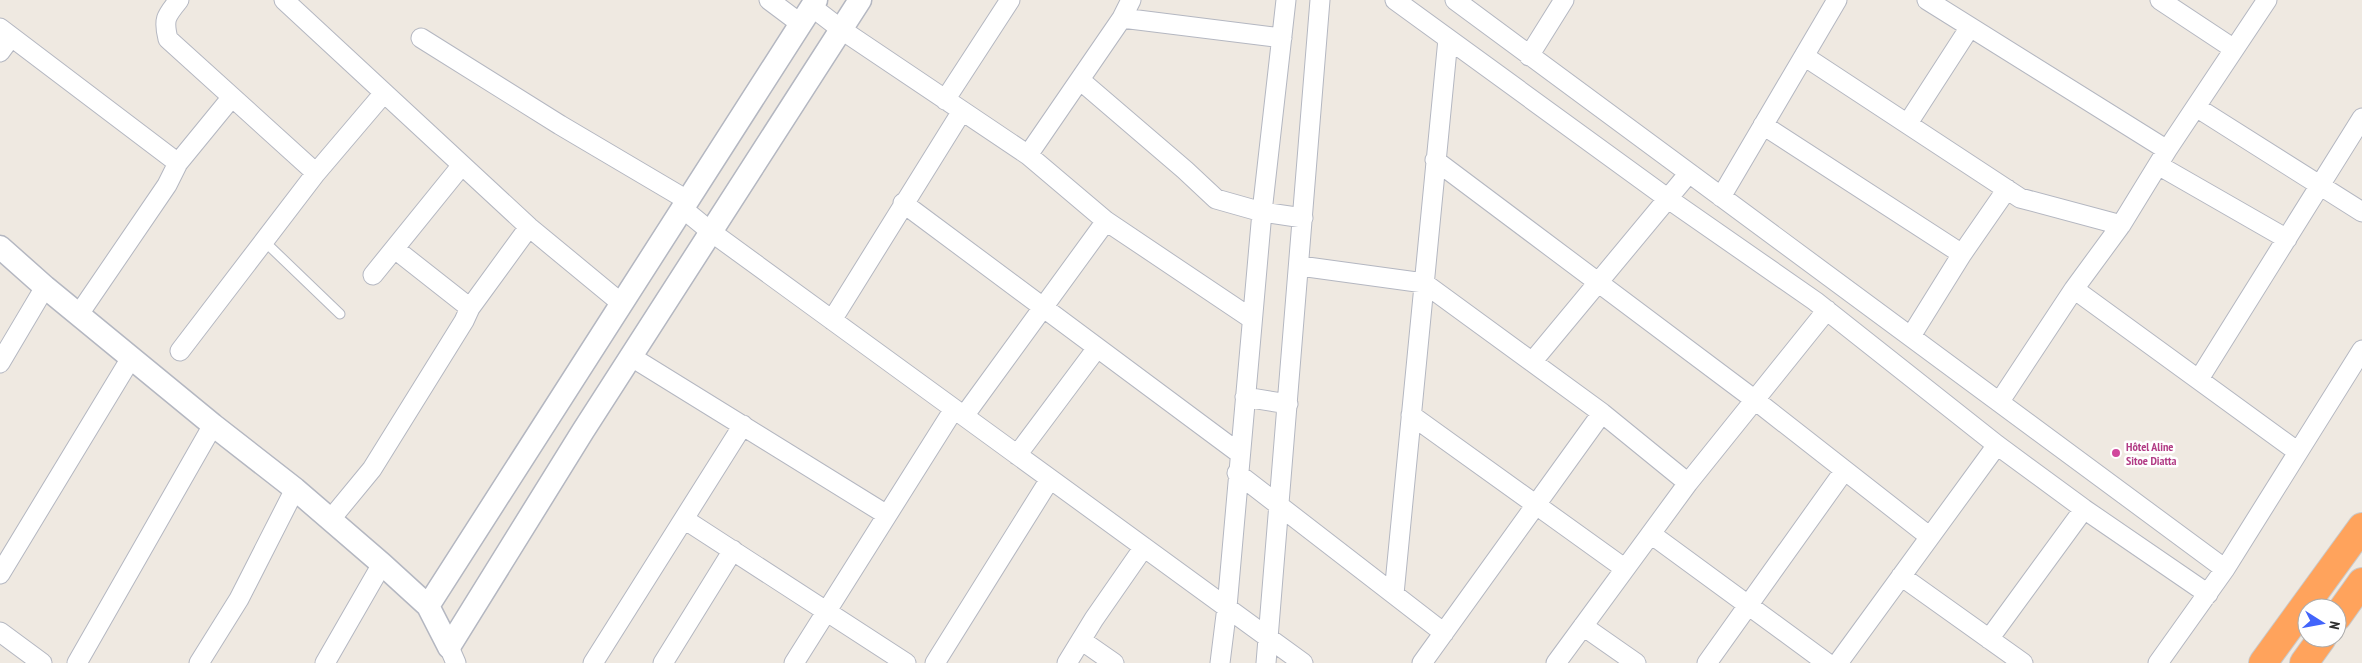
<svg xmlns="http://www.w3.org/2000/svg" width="2362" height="663" viewBox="0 0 2362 663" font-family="'PT Sans Narrow',sans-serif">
<rect width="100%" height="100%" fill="#efe9e1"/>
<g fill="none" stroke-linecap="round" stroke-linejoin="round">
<g stroke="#b4b7c1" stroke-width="11">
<path id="service" d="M264,241L340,314"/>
</g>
<g stroke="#b4b7c1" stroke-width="21">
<path id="minor" d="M179,0C166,16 163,19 168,39L316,173
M284,0L529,227L621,303
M769,0L801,24
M1395,0L1667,198L1815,301L1997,445L2084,509L2208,594
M1455,0L2225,569
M1927,0L2167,150
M2160,0L2234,49
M812,7L842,30L1028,155L1106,221L1252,319
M1122,18L1282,38
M0,28L178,163L167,185L79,314
M421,38L560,125L687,200
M0,52L11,37
M1529,56L1564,0
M1804,56L2020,198L2121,225
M1080,80L1185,170L1216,199L1262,212L1303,218
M945,100L1010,0
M2196,107L2362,212
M1908,123L1970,27
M1763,125L1962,254
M1028,155L1122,18L1131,0
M1435,160L1755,400L1930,537
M178,163L232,97
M2158,165L2287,239
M1721,197L1837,0
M903,203L1239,453
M682,208L710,231L1303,663
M1300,266L1424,283L1602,413L1688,483
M373,275L462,165
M2074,289L2298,452
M470,308L529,227
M832,320L962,111
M1911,336L1962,254L2007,189
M180,351L316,173L384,93
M630,356L887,515
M1532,362L1689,173
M0,363L45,287
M2199,379L2362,118
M1245,397L1288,404
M2000,401L2074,289L2121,225L2167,150L2267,0
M1411,415L1624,568
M964,416L1106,221
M1017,455L1097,348
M1237,473L1444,633
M684,519L906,663
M330,520L372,469L464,321L470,308L395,249
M1651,534L1827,663
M0,574L131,358
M1901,576L2023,663
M1394,594L1448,39
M1583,626L1636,663
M0,632L42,663
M1989,639L2084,509
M1081,640L1114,663
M449,647L456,663
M77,663L213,425
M199,663L239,599L295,489
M325,663L382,564
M593,663L743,425
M663,663L733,550
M794,663L954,409
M935,663L1050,479
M1067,663L1094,619L1144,547
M1220,663L1227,607L1262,212L1286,0
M1266,663L1320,0
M1422,663L1602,413
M1556,663L1688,483L1827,310
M1707,663L1844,471
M1838,663L1997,445
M2158,663L2225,569L2362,350"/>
</g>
<g stroke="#b4b7c1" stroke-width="25">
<path id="tertiary" d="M0,247L45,287L213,425L295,489L382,564L428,606L449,647
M428,606L816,0
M449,647L583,431L860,0"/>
</g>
<g stroke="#c9c9c9" stroke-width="30">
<path id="motorway" d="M2337,617L2362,582
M2263,663L2362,527
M2304,663L2322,638"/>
</g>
<use href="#service" stroke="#fff" stroke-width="9"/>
<use href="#minor" stroke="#fff" stroke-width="19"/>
<use href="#tertiary" stroke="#fff" stroke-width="22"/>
<use href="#motorway" stroke="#ffa35c" stroke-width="28"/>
</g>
<circle fill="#d1479c" stroke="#fff" stroke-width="2" cx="2116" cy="453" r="5"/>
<g text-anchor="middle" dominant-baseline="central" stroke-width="5" stroke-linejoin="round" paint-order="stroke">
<g font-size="12" font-weight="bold" fill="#b23c85" stroke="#fff" text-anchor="start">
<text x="2126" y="446">Hôtel Aline<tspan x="2126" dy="14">Sitoe Diatta</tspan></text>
</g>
</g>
<g transform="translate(2322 623) rotate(101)"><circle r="24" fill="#ffffff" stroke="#ababab"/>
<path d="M0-4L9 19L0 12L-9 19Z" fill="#4264fb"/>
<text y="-8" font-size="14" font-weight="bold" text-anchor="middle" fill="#2e2e2e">N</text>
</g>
</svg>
